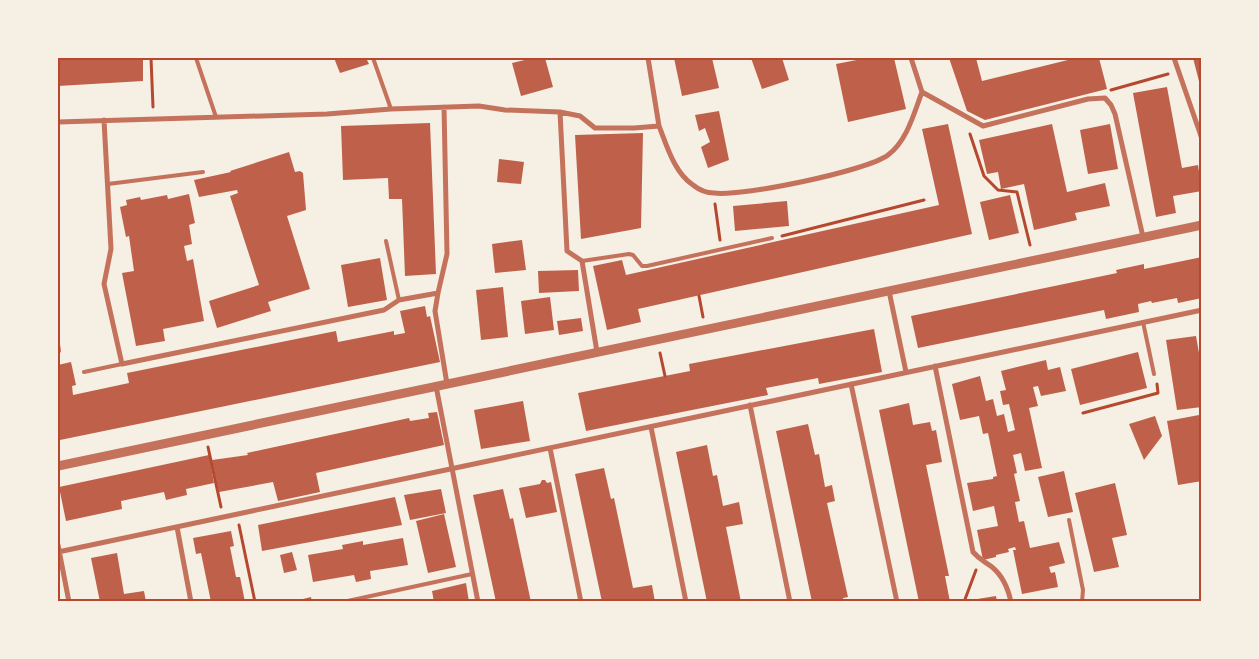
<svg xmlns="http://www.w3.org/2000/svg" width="1259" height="659" viewBox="0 0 1259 659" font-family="Overpass,sans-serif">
<rect width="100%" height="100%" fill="#f6efe4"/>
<path fill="#bf614a" d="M58,58H143V81L58,86Z
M334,58H366L369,64L340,73Z
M533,58H545L553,87L521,96L512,63Z
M674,58H712L719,88L682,96Z
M751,58H782L789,80L762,89Z
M867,58H894L906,109L848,122L836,64Z
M949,58H976L982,81L1076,58H1099L1107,89L985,120L967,111Z
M1193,58H1202V89H1201Z
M1167,87L1182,168L1198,165L1202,191L1173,196L1176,213L1156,217L1133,93Z
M719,111L729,160L708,168L701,147L710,142L705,128L699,131L695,115Z
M430,123L436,274L405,276L402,199H389L388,178L343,180L341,126Z
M948,124L972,234L638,309L641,322L607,330L593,266L622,260L626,275L939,205L922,129Z
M1052,124L1067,192L1105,183L1110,206L1075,213L1077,220L1034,230L1024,184L1001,189L998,172L987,174L979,140Z
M1110,124L1118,169L1088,174L1080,130Z
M643,133L641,228L581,239L575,135Z
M289,152L295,172L300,171L303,173L306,210L287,216L310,289L268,302L271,311L217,328L209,301L259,285L230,196L238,193L237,190L199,197L194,180L231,172L230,171Z
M499,159L524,162L521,184L497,182Z
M189,194L195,223L189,225L192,244L184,246L187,261L193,259L204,321L163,329L165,341L136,346L122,273L134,271L129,236L126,237L120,207L127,205L126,200L140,197L141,200L167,195L168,199Z
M1010,195L1019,233L989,240L980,202Z
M787,201L789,226L735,231L733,206Z
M522,240L526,270L495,273L492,244Z
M1202,257V298L1178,303L1177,298L1152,303L1151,301L1138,304L1139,312L1106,319L1104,310L918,348L911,316L1117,273L1116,270L1144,264V269Z
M380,258L387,300L348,307L341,265Z
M578,270L579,291L539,293L538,271Z
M503,287L508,337L481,340L476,290Z
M550,297L554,330L525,334L521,301Z
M425,306L427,317L430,316L440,362L60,440L58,428V365L71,362L76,385L72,386L73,395L129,383L127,373L336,331L338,342L394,331V335L405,333L400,311Z
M581,318L583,331L559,335L557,321Z
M874,329L882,372L819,384L818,378L766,388L768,395L586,431L578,393L690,371L689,364Z
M1196,336L1199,353H1202V407L1177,410L1166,340Z
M1138,352L1147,388L1080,405L1071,369Z
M1046,360L1048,370L1060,367L1066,391L1041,396L1038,386L1033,387L1038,406L1029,408L1042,468L1025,471L1021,453L1013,455L1017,473L1014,474L1020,501L1015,502L1019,522L1024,521L1030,548L1059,542L1065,563L1049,567L1051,573L1055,572L1058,587L1022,594L1013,550H1016L1015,547L1008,549L1009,552L996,555V557L983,560L977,530L998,526L994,506L973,511L967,483L993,479V477L997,476L988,433L983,434L979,416L960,420L952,384L980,376L986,401L993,399L997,416L1004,414L1008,432L1015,430L1009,404L1003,405L1000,391L1006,390L1001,371Z
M523,401L530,441L481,449L474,410Z
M909,403L913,425L930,422L932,431L936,430L942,462L926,465L949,576H945L950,602H919L879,410Z
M437,412L444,445L316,473L320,492L278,501L273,482L219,492L212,460L248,455L247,453L409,418L410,421L429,418L428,413Z
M1199,415L1202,431V481L1178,485L1167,421Z
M1155,416L1162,436L1144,460L1129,424Z
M808,424L815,455L819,454L825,487L832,485L835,501L827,503L848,597L843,598L844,602H812L776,431Z
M707,445L713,476L717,475L723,506L739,502L743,524L726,527L741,602H707L676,452Z
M209,455L214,483L186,489L187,495L166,500L164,492L121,501L122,509L66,521L59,487Z
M604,468L611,499L614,498L633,588L652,585L655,602H602L575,474Z
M1064,471L1073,512L1048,517L1038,477Z
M542,480H545L547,483L551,482L557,512L526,518L519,488L540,484Z
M1115,483L1127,535L1112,538L1119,567L1094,572L1075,493Z
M441,489L446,513L410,520L404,495Z
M503,489L510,519L513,518L531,602H496L473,495Z
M395,497L402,525L262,551L258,525Z
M444,514L456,567L428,573L416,521Z
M231,531L234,546L230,547L236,577H240L245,602H211L201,553L196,554L193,538Z
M403,538L408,565L370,571L371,579L356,582L354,575L313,582L308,555L343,549L342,545L363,541V545Z
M292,552L297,570L284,573L280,555Z
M117,553L124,594L144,591L146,602H100L91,558Z
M466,583L469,602H434L432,591Z
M996,596L997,602H971V600Z
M311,597L312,602H296L295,601Z"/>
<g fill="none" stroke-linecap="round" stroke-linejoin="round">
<path stroke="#b5482f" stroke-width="3" d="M151,58L153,107
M1111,90L1168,74
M970,134L984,176L998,190L1017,192L1030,245
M715,204L720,240
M782,236L924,200
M699,296L703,317
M660,353L665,376
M1083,413L1158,393L1157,384
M208,447L221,507
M239,525L255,602
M964,602L976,570"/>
<path stroke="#c5725c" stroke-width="4" d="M196,58L216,117
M373,58L391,109
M108,184L203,172
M386,241L399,300
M582,261L629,254L633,255L642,266H647L772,238
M1143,322L1154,374
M58,344L59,351
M84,372L122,364
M1069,520L1083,590L1082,602
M343,602L472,574"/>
<path stroke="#c5725c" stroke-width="5" d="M648,58L659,126
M911,58L922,92L983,126L1088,99L1105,98L1111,105L1115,114L1143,237
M1174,58L1202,139
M444,107L447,254L438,293L435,311L447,384
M560,112L567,251L582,261L597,352
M104,120L111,249L104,284L122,364L384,310L399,300L438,293
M58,122L327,114L391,109L479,106L505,110L560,112L580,116L595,128H634L659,126C667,146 674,172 693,185C698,189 706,193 714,193C741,197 867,171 888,155C907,141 914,113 922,92
M889,291L906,372
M935,366L973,552C980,560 984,561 992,567C1003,576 1008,588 1011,602
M851,384L897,602
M436,386L478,602
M750,405L790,602
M651,427L686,602
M550,448L581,602
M177,527L191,602
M58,545L69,602
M58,552L1202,310"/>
<path stroke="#c5725c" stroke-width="9" d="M58,466L1202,225"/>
</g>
<rect width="1259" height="659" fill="none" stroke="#f6efe4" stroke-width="118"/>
<rect x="59" y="59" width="1141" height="541" fill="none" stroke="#b5482f" stroke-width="2"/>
</svg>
